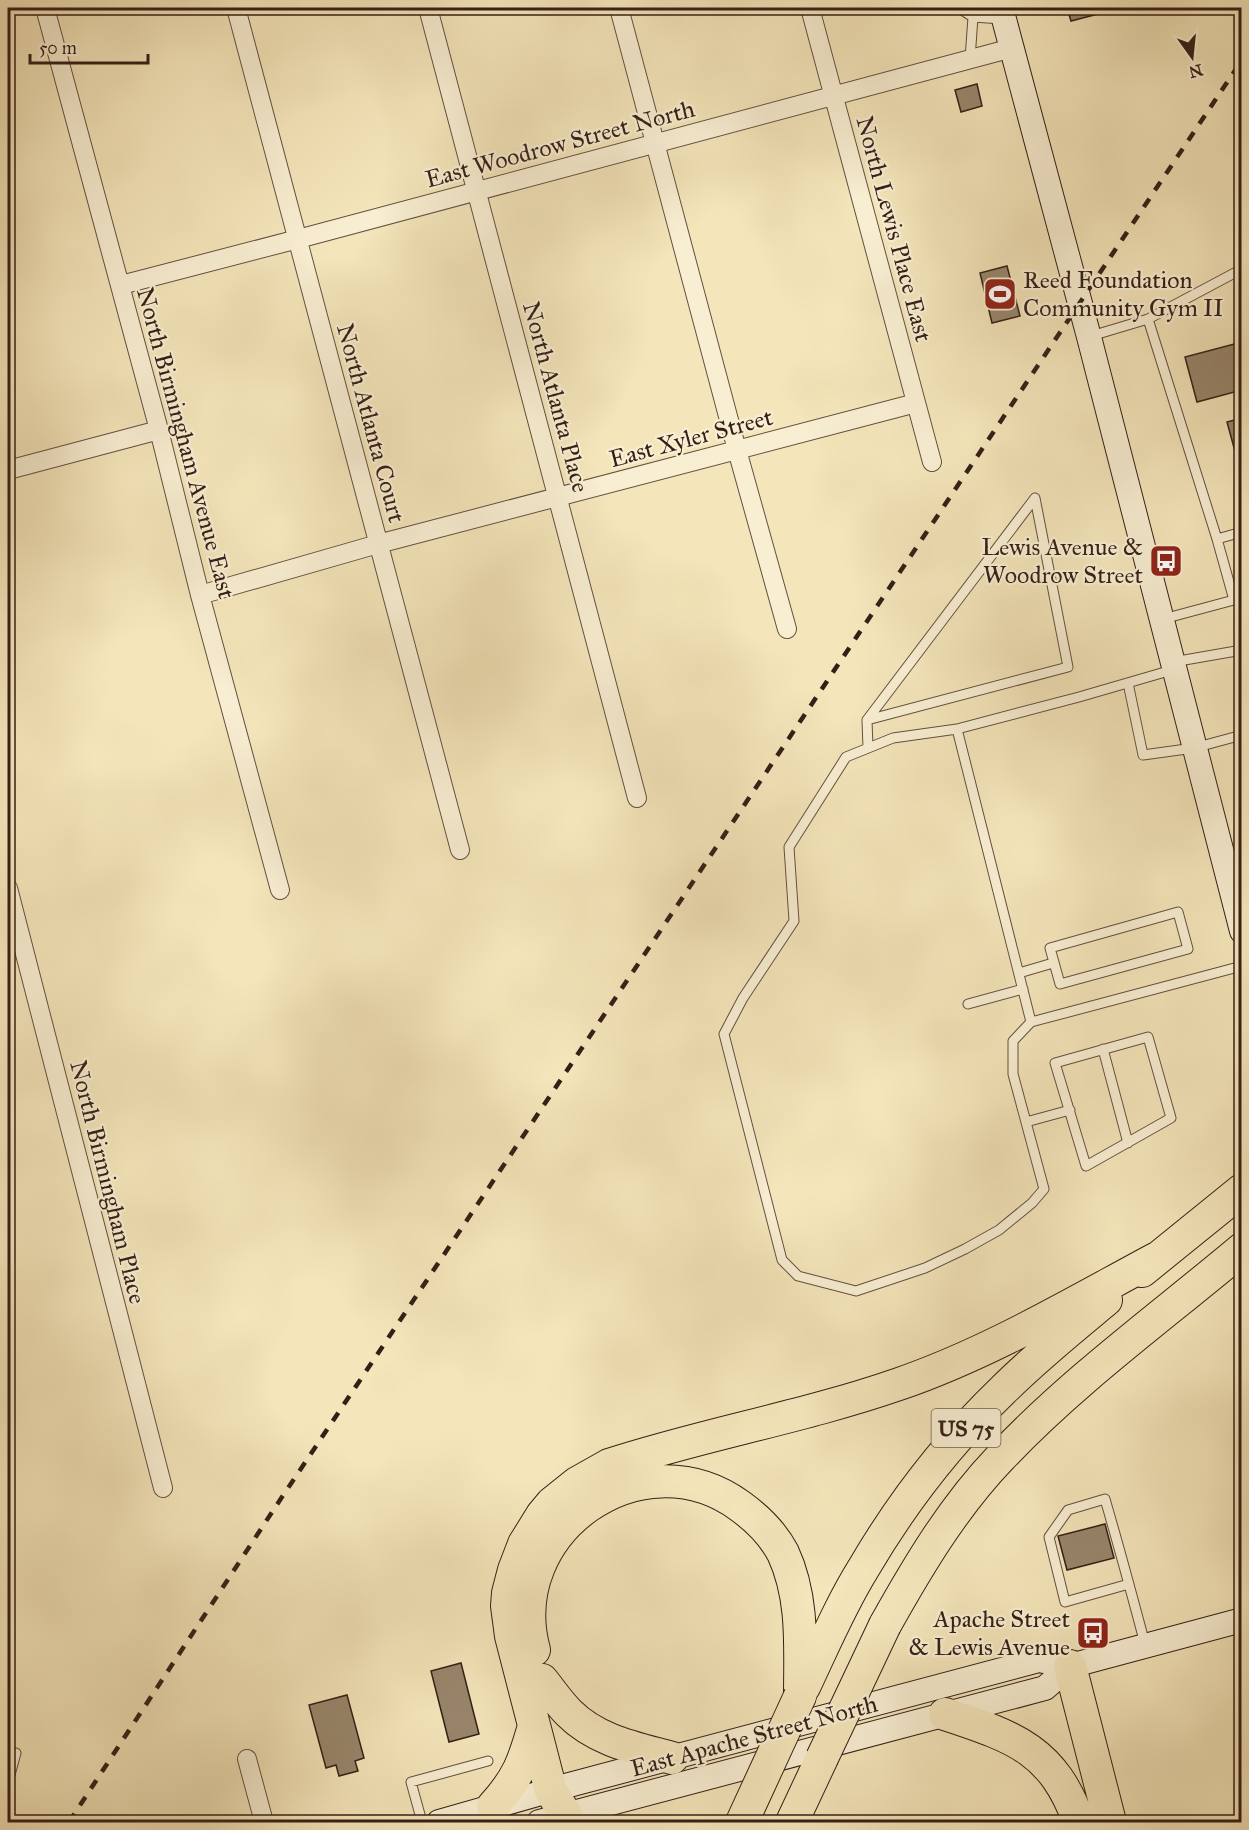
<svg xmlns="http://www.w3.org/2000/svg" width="1249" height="1830" viewBox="0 0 1249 1830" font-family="'IM FELL Great Primer',serif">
<rect width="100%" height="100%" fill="#f4e5ba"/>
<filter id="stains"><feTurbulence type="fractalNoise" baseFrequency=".00333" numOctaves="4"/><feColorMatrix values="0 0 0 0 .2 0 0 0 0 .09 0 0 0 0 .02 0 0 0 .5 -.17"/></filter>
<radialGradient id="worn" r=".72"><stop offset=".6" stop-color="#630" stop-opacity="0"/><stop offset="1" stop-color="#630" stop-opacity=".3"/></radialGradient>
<path fill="#98866c" stroke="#341f17" stroke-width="1.5" d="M1067,8H1121L1071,21Z
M977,84L982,106L961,112L955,90Z
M1007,266L1020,316L992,323L980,273Z
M1242,342V390L1197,402L1185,357Z
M1242,418V477L1227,422Z
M1105,1524L1114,1558L1067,1570L1058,1536Z
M461,1663L479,1734L449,1742L431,1671Z
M347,1695L364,1758L355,1761L358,1771L339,1776L336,1765L326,1768L309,1705Z"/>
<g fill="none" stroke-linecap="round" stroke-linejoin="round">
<g stroke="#645040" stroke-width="11">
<path id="service" d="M959,8L973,17L1002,19
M970,59L973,17
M1148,319L1217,539L1234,600L1163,619
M1091,336L1148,319L1242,269
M1217,539L1242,532
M1173,662L1242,650
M1172,670L1079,697L957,729L893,738L846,757L789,847L794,921L743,998L724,1034L782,1260L798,1276L856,1291L925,1268L965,1249L999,1230L1032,1203L1044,1189L1013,1074V1041L1031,1022L1242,966
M1128,683L1143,755L1194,748L1242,735
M867,720L1068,667L1035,498L867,720L868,748
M957,729L1031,1022
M1178,912L1188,949L1060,984L1050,948Z
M1019,973L1053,963
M968,1004L1023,989
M1148,1037L1171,1118L1086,1166L1055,1063Z
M1103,1049L1128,1143
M1026,1122L1070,1110
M1129,1584L1065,1602L1049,1537L1068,1510L1105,1499C1119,1547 1132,1595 1145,1644
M8,1782L16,1753
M422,1822L411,1782L488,1761"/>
</g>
<g stroke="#645040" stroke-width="20">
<path id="minor" d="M45,8L159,430L200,595L280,890
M236,8L460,850
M428,8L637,798
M619,8L737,450L787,629
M810,8L932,462
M121,285L298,239L1012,48
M8,470L159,430
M200,595L378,544L916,403
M8,888L163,1488
M247,1759L264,1822"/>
</g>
<g stroke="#341f17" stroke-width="26">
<path id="secondary" d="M1001,8L1089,337L1242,931
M439,1822L569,1785L1039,1660L1070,1666L1242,1620
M539,1822L1045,1688L1070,1666"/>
</g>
<g stroke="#341f17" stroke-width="34">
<path id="motorway" d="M1142,1271L1242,1190
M885,1625C918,1566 953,1507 1001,1457C1074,1380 1161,1317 1242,1249
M534,1650C502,1531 641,1434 740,1506C758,1519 773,1534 783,1553C804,1598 800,1648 800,1696
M1070,1666L1110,1822
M542,1680C551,1691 559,1703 569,1713C597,1741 636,1748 672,1758
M804,1687C823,1647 840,1606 863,1569C901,1504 949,1442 1003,1390C1035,1358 1071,1329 1106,1300
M945,1714C1014,1737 1053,1749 1079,1822
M493,1806C518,1779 524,1761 534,1726
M566,1815L551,1791L511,1636L507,1606L508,1593L514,1570L524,1544L542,1515L552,1503L577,1483L609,1465C704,1434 804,1417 899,1384C989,1353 1073,1303 1157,1258
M792,1822L822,1758"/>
</g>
<use href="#service" stroke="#f8eed2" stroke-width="9"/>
<use href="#minor" stroke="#f8eed2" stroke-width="18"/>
<use href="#secondary" stroke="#f8eed2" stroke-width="24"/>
<use href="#motorway" stroke="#f4e5ba" stroke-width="32"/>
<path stroke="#341f17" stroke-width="4.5" stroke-dasharray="10 10" stroke-linecap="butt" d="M69,1822L280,1500L1242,60"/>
<g stroke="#341f17" stroke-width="34" stroke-linecap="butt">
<path id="motorway-bridge" d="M822,1758L885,1625
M742,1822L800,1696"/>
</g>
<use href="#motorway-bridge" stroke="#f4e5ba" stroke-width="32"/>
</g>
<defs>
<g id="stadium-square" transform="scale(1.725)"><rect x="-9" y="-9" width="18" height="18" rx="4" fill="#8f2418" stroke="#f8eed2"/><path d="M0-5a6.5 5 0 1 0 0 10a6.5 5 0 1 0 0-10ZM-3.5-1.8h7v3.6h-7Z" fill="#fff"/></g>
<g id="bus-square" transform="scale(1.725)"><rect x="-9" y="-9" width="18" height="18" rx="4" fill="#8f2418" stroke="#f8eed2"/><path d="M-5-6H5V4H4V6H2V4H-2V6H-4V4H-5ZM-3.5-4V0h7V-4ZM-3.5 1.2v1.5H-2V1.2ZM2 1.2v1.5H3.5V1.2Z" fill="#fff"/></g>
</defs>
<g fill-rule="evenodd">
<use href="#stadium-square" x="1000" y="294"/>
<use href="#bus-square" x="1166" y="561"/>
<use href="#bus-square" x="1093" y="1633"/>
</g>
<g text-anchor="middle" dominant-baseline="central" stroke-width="4.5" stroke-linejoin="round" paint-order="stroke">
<rect fill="#f8eed2" stroke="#6f5d4f" stroke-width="1.5" x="931.5" y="1409" width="69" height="38" rx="4.5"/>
<g font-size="22" font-weight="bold" fill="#341f17">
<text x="966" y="1428">US 75</text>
</g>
<g font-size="24" fill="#341f17" stroke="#f8eed2">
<text transform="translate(560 144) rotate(-15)">East Woodrow Street North</text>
<text transform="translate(894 229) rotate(75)">North Lewis Place East</text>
<text transform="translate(556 397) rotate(75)">North Atlanta Place</text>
<text transform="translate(371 423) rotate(75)">North Atlanta Court</text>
<text transform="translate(691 438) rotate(-15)">East Xyler Street</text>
<text transform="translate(186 443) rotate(75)">North Birmingham Avenue East</text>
<text transform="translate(108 1182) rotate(76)">North Birmingham Place</text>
<text transform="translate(754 1736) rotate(-15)">East Apache Street North</text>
</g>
<g font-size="24" fill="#341f17" stroke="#f8eed2" text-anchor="end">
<text x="1023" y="280" text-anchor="start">Reed Foundation<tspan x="1023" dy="28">Community Gym II</tspan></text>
<text x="1143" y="547">Lewis Avenue &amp;<tspan x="1143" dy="28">Woodrow Street</tspan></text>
<text x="1070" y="1619">Apache Street<tspan x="1070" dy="28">&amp; Lewis Avenue</tspan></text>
</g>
</g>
<rect width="1249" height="1830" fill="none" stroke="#f4e5ba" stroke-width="30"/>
<rect x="9" y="9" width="1231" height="1812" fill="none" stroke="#341f17" stroke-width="3"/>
<rect x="15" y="15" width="1219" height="1800" fill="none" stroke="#341f17" stroke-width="1.5"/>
<g transform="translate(1192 57) rotate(165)" stroke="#f8eed2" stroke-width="4.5" paint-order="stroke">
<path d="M0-4.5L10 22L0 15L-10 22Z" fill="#341f17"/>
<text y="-9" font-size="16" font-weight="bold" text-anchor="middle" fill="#341f17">N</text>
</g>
<path d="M30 54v9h118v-9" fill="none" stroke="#341f17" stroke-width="3"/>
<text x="39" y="54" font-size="18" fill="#341f17" stroke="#f8eed2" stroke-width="4.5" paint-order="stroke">50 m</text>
<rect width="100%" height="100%" filter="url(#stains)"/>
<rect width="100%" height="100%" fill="url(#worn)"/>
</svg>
